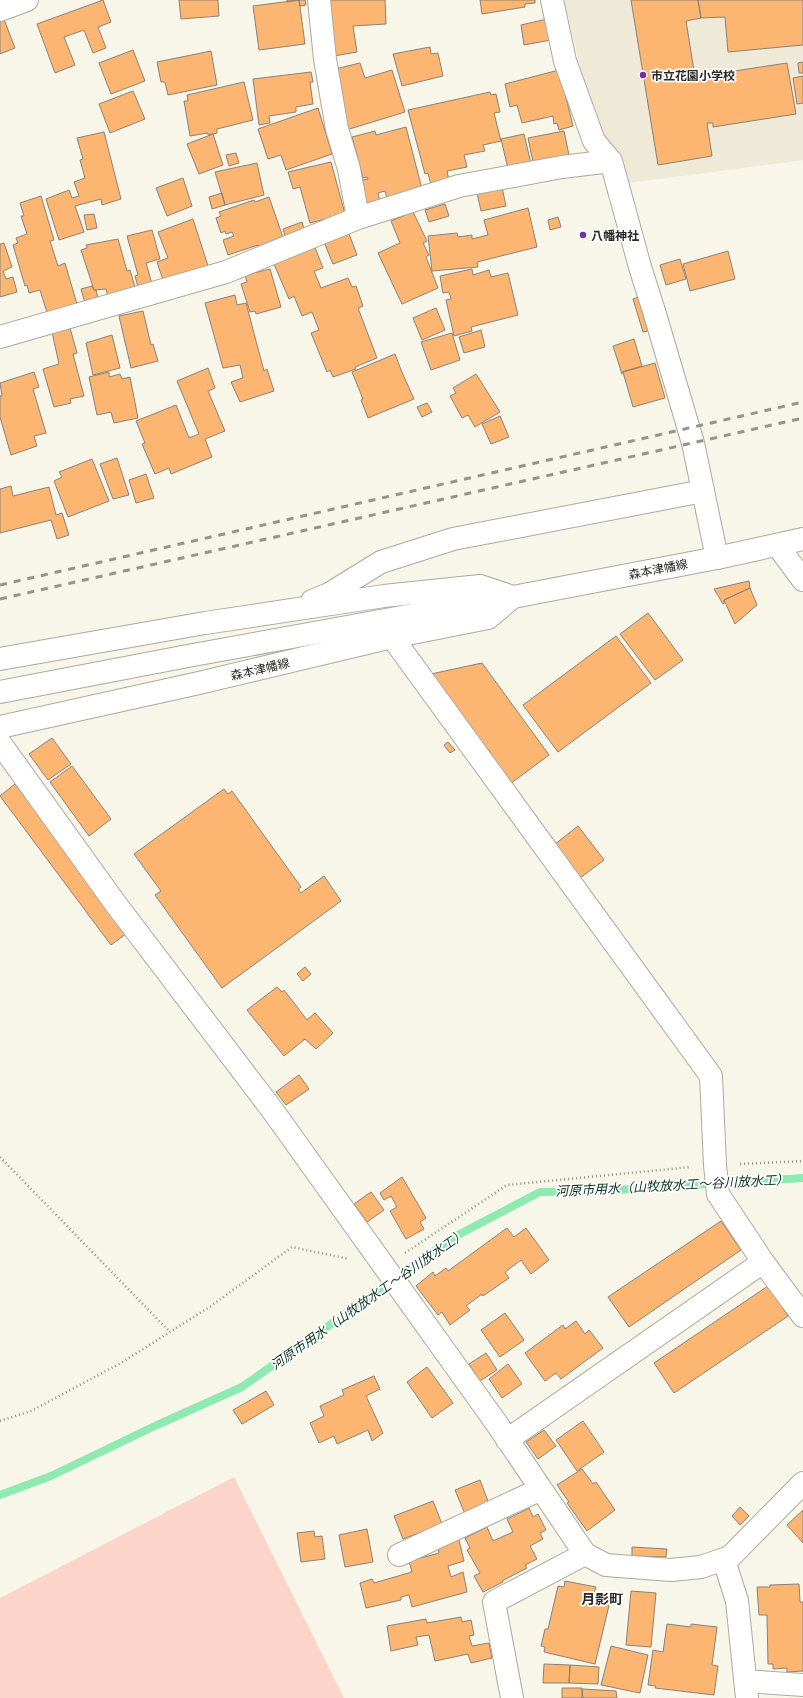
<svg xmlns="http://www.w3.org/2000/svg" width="803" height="1698" viewBox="0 0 803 1698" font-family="Montserrat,'Noto Sans JP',sans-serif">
<rect width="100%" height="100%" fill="#f8f5e9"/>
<path fill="#efead7" d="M564,0H803V160L628,183L620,156L597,135Z"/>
<path fill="#fcd4ca" d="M234,1477L344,1698H0V1598Z"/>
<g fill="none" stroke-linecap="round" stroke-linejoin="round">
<path stroke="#8eeab2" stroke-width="8" d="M0,1495L51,1476L157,1425L242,1387L454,1237L540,1192L601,1191L803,1178"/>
</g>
<path fill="#fcb671" stroke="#8a8179" d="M103,0L111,22L98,27L106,48L93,53L84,30L64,37L75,65L55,73L37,24Z
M179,0H218L219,16L181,19Z
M287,0H305L306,5L300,6L299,0L287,2Z
M299,0L305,44L259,50L253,6Z
M326,0H385L386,24L353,26L357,52L328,57Z
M480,0H535V3L525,4V7L482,14Z
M631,0H698L701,18L686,21L695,77L787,63L796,114L713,127V123H707L712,156L658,165Z
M698,0H803V45L728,52L725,17L701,18Z
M2,14L15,48L0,54V15Z
M547,19L551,40L524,45L521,25Z
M430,47L431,54L438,53L443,76L402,86L393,54Z
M133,50L145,81L111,94L99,63Z
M211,51L217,85L168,95L165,82H161L157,62Z
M803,62V73H799L798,63Z
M360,63L365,78L392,70L405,112L343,131L335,69Z
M559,70L573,126L559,130L557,123L554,124L553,116L522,123L517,105L510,107L505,84Z
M311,72L313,82H310L313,104L296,107V112L269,116L270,123L259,125L253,79Z
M803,76V103L797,104L793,78Z
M244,82L253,120L217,129V133L208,135V133L190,136L184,101H188L187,95Z
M133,91L145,119L110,133L99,104Z
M490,92L491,95L496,94L500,112L494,113L501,141L483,145L485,151L464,155L467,167L447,171L450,185L432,189L428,173L425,174L408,110Z
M318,108L332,154L286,170L281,155L268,159L258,129Z
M406,127L423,193L388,202L385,191L378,193L381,206L363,211L357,181L368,179L367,177L363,178L352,137L375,131L376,135Z
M564,131L570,160L534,167L528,138Z
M104,132L121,199L102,205L101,199L75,206L84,232L59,240L46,199L69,190L72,198L79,196L74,182L85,178L80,160L83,159L77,138Z
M213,134L223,165L199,174L187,144Z
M524,134L532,168L509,173L501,139Z
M236,153L239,163L229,166L226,155Z
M331,162L345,214L310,223L300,187L293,189L288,172Z
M257,163L264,195L225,205L215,172Z
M183,178L192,206L167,216L156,188Z
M502,187L506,206L481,211L477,193Z
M222,193L225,205L212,209L209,197Z
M41,196L54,240L50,241L58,266L65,263L79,311L49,319L40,290L29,293L27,285L25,286L13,245L18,243L16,238L27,234L21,216H24L20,203Z
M269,197L285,243L260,252L258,245L228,255L223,240L234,236L232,232L226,234L225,231L221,233L216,218L221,216L219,212L254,200L255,202Z
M445,204L449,216L429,222L425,210Z
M528,208L537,247L477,262L478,267L432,271L428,236L457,233L458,237L472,235V239L488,235L484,220Z
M413,212L427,241L423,243L429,255L426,257L438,288L402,304L378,253L400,243L391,221Z
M94,214L97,228L87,230L84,215Z
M558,217L561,227L550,230L548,220Z
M193,219L208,266L193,271L165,286L157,262L168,258L158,232Z
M302,222L305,232L286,238L283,229Z
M152,230L160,259L146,263L154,291L140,294L135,276L138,275L127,236Z
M348,231L357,255L333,264L324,242Z
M118,239L127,271L130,270L137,294L110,303L106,289L94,290L81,250L87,248L86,245Z
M4,243L12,267L3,271L6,279L13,277L17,292L0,297V244Z
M314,245L323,268L314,271L321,288L348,278L352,287L356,286L363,306L358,308L377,358L355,367L356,369L333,377L330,370L327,372L311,333L319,330L312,312L302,316L294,296L289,299L274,264Z
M728,251L735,279L690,291L683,264Z
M680,259L686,279L666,285L660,265Z
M270,269L281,307L256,314L255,311L250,312L241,284L247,282L245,275Z
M472,269L473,275L489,270L491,277L508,273L518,315L471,327L472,331L454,336L446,300L451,299L449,292L443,293L440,276Z
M92,286L94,290H96L100,306L87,310L81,289Z
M235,295L237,305L246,303L264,371L267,369L274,391L240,402L231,382L243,378L240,365L223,368L205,303Z
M638,297L648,331L643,332L633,299Z
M436,308L445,330L422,340L413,318Z
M143,311L151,345L153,344L158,361L131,368L119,316Z
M70,328L77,353L73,354L84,396L70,399L71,403L54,407L43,369L59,364L52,332Z
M481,330L485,347L464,353L459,337Z
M452,333L460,360L431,370L421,342Z
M112,335L120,368L93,375L86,343Z
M634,339L642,366L622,372V374L613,346Z
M395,354L401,370L414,399L368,418L361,400L363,399L352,372Z
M655,363L665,398L633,407L623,372Z
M208,368L215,388L208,391L225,431L205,439L212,457L171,474L169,468L155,474L142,444L145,443L136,421L176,405L189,438L199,434L177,381Z
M34,372L39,387L33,389L46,433L34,436L37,446L11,455L0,417V396H2L0,383Z
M109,372V377L120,374L122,379L130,377L138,418L114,423L111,412L97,415L89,377Z
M476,374L500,412L475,427L468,415L462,418L450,396L456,393L453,388Z
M427,403L432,412L422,417L417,407Z
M500,416L509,437L491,444L482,424Z
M117,458L129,495L113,499L100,464Z
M92,459L109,501L68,517L54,481L62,477L59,472Z
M146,474L154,498L136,503L129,480Z
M11,486L13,496L49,487L56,515L62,513L69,535L57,539L51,520L0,533V489Z
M749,581L750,588L724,600V603L723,604L714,589Z
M750,588L757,605L735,624L724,600Z
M648,613L683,660L655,680L620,634Z
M616,636L651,683L558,752L523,705Z
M482,663L549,755L510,784L431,674Z
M52,738L71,764L48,780L29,754Z
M448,742L455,750L450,753L444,745Z
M72,766L111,819L89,836L50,782Z
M15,784L127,933L111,945L0,796Z
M224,789L228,794L232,791L301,887L298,889L301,893L324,876L341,901L222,988L155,895L161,891L134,854Z
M578,826L604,860L580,878L554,845Z
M305,967L311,974L303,981L297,974Z
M277,987L282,992L284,990L307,1020L315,1013L333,1033L316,1049L305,1039L284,1056L247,1010Z
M299,1075L309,1089L286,1105L276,1092Z
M402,1177L426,1218L420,1222L424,1229L406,1239L390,1211L397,1207L391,1196L384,1200L380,1193Z
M371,1192L384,1210L367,1222L354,1204Z
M721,1221L741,1250L629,1327L608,1297Z
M507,1228L514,1237L526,1228L549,1260L531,1274L521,1260L505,1272L509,1278L483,1296L482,1294L466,1306L470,1310L450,1325L442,1312L438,1315L416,1286L433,1272L435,1276L446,1268L448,1271Z
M768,1286L788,1316L674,1393L654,1363Z
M505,1313L524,1340L500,1357L481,1330Z
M576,1321L585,1334L589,1330L603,1348L561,1379L556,1373L545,1381L525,1353L563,1325L565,1329Z
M486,1353L497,1370L480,1381L469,1364Z
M508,1364L522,1384L502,1398L489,1379Z
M427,1367L453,1403L432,1418L407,1382Z
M374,1376L380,1389L366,1396L383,1433L372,1441L368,1430L337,1444L334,1436L319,1443L310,1423L324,1416L320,1406L344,1395L342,1390Z
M266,1391L274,1405L242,1424L233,1410Z
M583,1421L604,1452L577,1471L556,1440Z
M544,1430L556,1446L538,1459L526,1442Z
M582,1469L593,1484L596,1482L615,1510L587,1531L567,1503L569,1502L557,1485Z
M480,1480L489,1504L465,1514L455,1490Z
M433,1501L442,1524L403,1539L394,1516Z
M740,1507L749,1516L740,1525L732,1516Z
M529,1508L533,1517L538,1514L546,1530L540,1533L543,1539L530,1546L537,1559L525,1565L527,1568L502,1581L503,1582L483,1592L474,1576L480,1573L467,1550L470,1548L465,1538L487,1527L493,1541L513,1532L507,1519Z
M803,1510V1543L787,1525Z
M367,1529L373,1562L345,1567L339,1535Z
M314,1531L315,1537L322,1536L325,1559L301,1562L297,1533Z
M459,1540L464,1561L448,1566L451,1577L463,1572L467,1592L412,1607L409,1595L401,1597V1600L366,1608L360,1583L372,1579L374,1583L412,1572L409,1561L439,1553L438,1546Z
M632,1547L667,1549L666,1557L632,1556Z
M565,1581L596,1587L594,1593L611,1597L595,1664L544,1652L545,1647L541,1646L545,1629H548L558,1586L564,1587Z
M799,1584L800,1602H803V1671L787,1672V1668L773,1669V1664H768L767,1615H759L757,1587H770V1585Z
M631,1591L656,1593L651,1647L626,1645Z
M461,1617L462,1622L471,1620L474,1635L469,1636L472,1646L489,1643L492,1658L471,1663L468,1654L435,1661L429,1635L416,1637L418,1645L391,1651L387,1626L426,1619L427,1623Z
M667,1624L691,1627V1624L717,1627L712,1665L718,1666L714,1695L655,1688L656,1686L648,1685L653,1650L663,1652Z
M611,1646L648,1655L640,1693L601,1685Z
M544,1664L570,1665L569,1683H543Z
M570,1665L599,1667L598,1684L569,1683Z
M562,1688H582V1698H562Z
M582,1689L616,1691L617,1698H583Z"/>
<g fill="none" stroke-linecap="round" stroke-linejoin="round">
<g stroke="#acaa9e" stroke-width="24">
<path id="street" d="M319,0L325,59L337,129L349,169L358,218
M552,0L565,61L594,141L611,161L640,267L654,311L693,443L717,558
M0,10L27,0
M0,337L226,272L358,218L459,186L562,167L611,161
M777,545L803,580
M392,637L711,1076L715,1165L718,1194L763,1262L803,1316
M0,743L115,903L273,1111L497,1424L585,1554L606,1565L671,1570L701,1567L730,1557L803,1483
M507,1440L763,1262
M399,1555L541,1489
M724,1560L737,1601L747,1698
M745,1681L803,1685
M512,1698L494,1602L585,1554"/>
</g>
<g stroke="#acaa9e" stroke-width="24">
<path id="secondary" d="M312,601L329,594L381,562L453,539L703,491
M0,659L205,623L384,596L480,586L513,597L717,558L803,539
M0,727L199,683L392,637L488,618L513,597"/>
</g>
<g stroke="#acaa9e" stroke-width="24">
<path id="highway" d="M0,692L193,655L513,597"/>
</g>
<path stroke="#908e85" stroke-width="2.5" stroke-dasharray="1 3" stroke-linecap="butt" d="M0,1157L170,1332
M740,1164L803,1161
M405,1253L507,1185L691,1167
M0,1421L31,1411L121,1363L211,1306L292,1247L349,1259"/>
<use href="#street" stroke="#fff" stroke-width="22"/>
<use href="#secondary" stroke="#fff" stroke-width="22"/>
<use href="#highway" stroke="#fff" stroke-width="22"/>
<path stroke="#95938a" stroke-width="3" stroke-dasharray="7 7" stroke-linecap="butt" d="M0,585L803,402
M0,599L803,418"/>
</g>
<g fill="#6e32a8" stroke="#fff" stroke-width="1.5">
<circle cx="643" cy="75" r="4"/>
<circle cx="583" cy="235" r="4"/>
</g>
<g text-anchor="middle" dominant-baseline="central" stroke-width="3.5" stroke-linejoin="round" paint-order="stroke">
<g font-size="12" font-weight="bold" fill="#2a2924" stroke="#fff" text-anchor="start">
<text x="651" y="75">市立花園小学校</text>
<text x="591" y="235">八幡神社</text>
</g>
<g font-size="12" fill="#2a2924" stroke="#fff">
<text transform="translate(658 569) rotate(-11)">森本津幡線</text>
<text transform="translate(260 669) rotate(-13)">森本津幡線</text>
</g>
<g font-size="13" font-style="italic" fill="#0a331e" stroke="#fff">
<text transform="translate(672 1185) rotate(-3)">河原市用水（山牧放水工～谷川放水工）</text>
<text transform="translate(368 1299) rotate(-35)">河原市用水（山牧放水工～谷川放水工）</text>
</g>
<g font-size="14" font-weight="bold" fill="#2a2924" stroke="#fff">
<text x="602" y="1599">月影町</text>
</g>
</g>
</svg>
